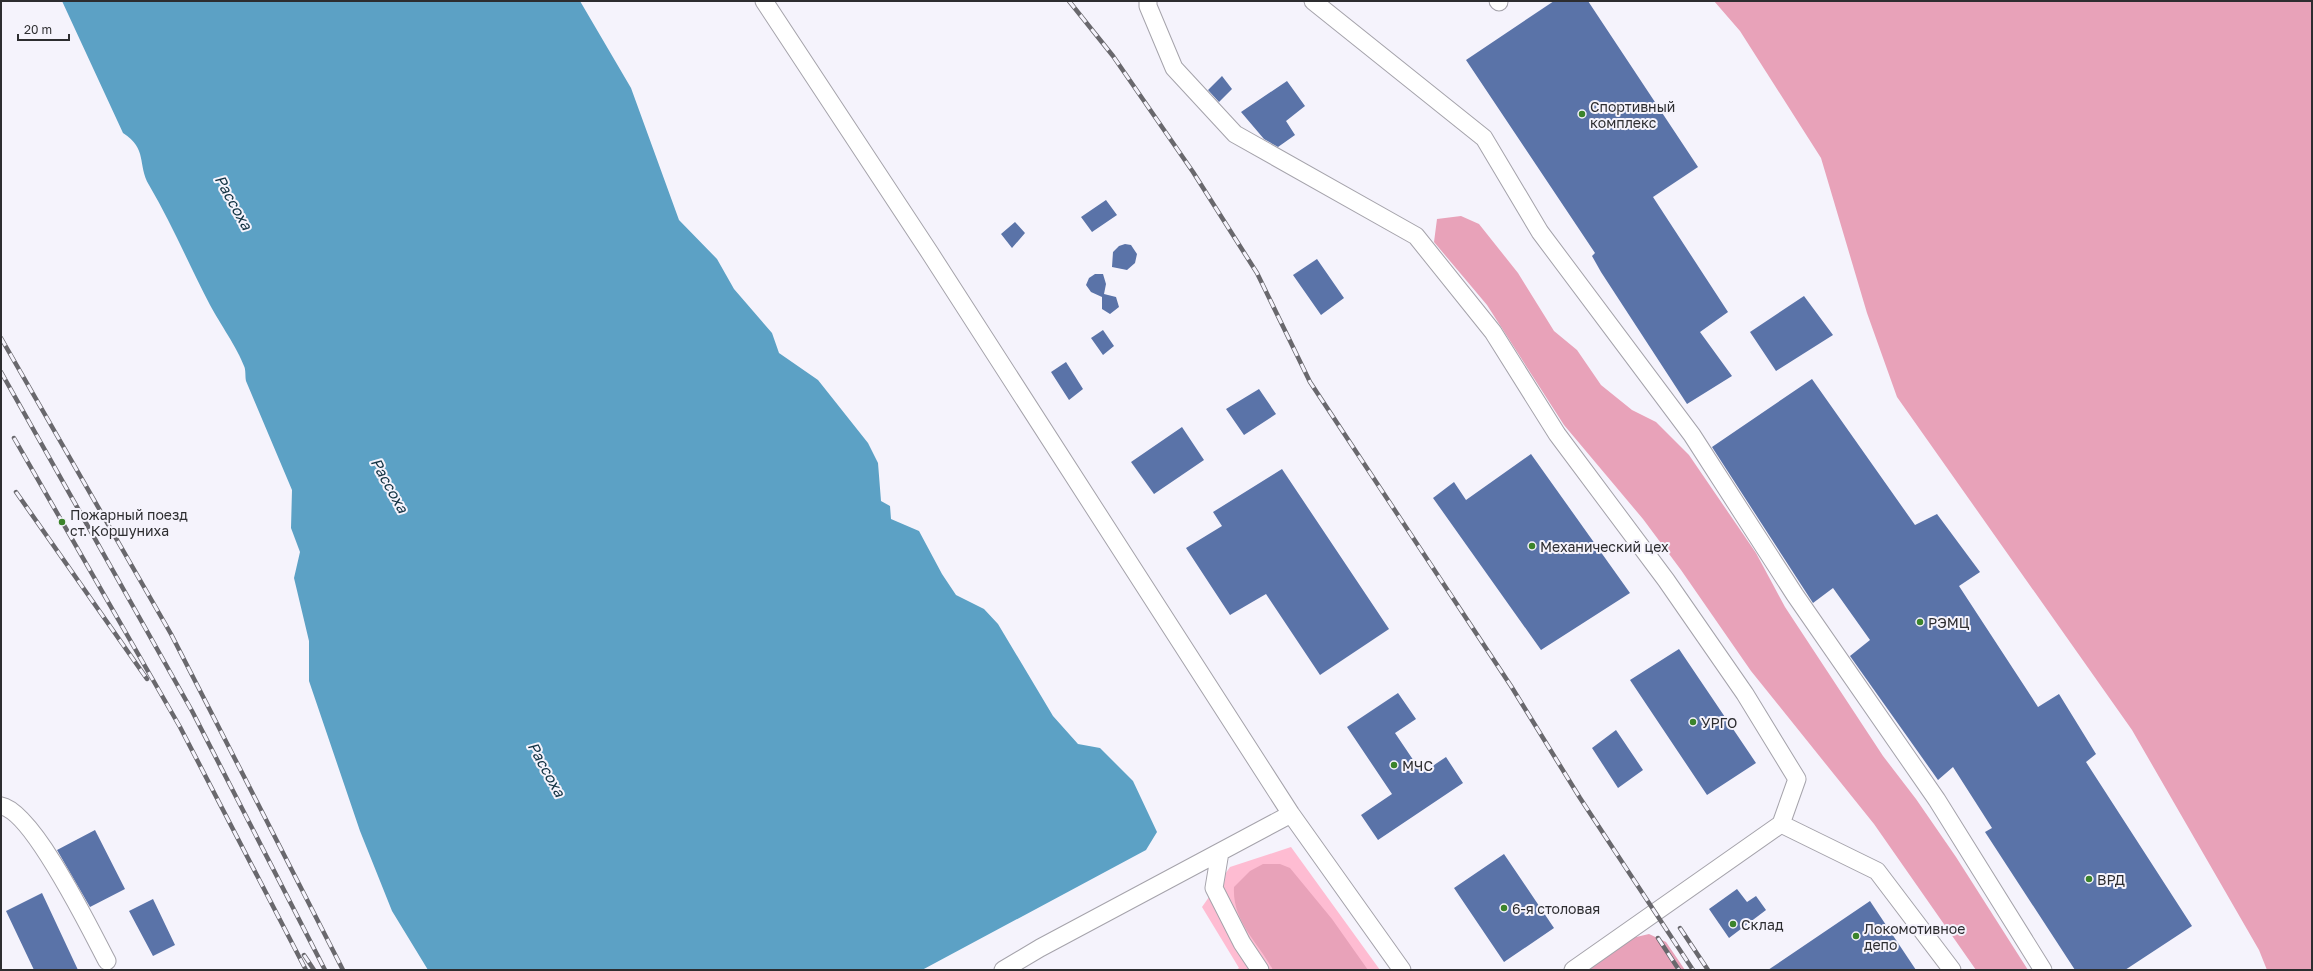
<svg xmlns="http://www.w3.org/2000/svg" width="2313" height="971" viewBox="0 0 2313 971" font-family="'Golos Text',sans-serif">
<rect width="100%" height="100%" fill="#f5f3fc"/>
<path fill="#febcd2" d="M1291,847L1380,970H1236L1239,968L1202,907L1230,867Z"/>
<path fill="#e8a2b9" d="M1714,1H2312V970H2267L2259,950L2132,730L1897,397L1867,313L1821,158L1740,31Z
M1461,216L1479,224L1518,273L1554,331L1577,350L1601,385L1632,410L1656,422L1689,455L1756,553L1785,607L1883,756L1916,799L1956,857L2028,970H1976L1874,824L1751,671L1681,570L1643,519L1564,425L1487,305L1434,242L1437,219Z
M1263,864H1280L1290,868L1332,919L1368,970H1273C1258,942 1232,921 1234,887L1250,871Z
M1649,934L1666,942L1685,970H1585L1632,938Z"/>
<path fill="#5ca1c5" d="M62,1H580L631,88L679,220L717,259L734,289L772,333L779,353L818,380L868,443L878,463L881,501L890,506L891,519L919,531L942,574L956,595L984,609L998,624L1053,716L1078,744L1100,748L1133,781L1157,832L1146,850L922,970H428L392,911L360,831L309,681V641L294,578L300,552L291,528L292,490L246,381C245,376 246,370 244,366C238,349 219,322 210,305C189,265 172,224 149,185C137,164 148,149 123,133Z"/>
<path fill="#5a73a8" d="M1554,1H1588L1698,167L1653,197L1728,312L1700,332L1732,376L1687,404L1601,272L1592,256L1595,253L1466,60Z
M1222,76L1232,89L1219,102L1208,90Z
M1287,81L1305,106L1286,121L1295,135L1278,147L1264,139L1241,112Z
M1106,200L1117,215L1092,232L1081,217Z
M1015,222L1025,233L1012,248L1001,234Z
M1125,244L1131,245L1137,254L1135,263L1127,270L1112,267L1113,252L1119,246Z
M1317,259L1344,298L1321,315L1293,275Z
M1095,274H1103L1106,284L1104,294L1116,297L1119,307L1110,314L1102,309V297L1091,292L1086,285L1089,278Z
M1804,296L1833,335L1776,371L1750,332Z
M1103,330L1114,346L1103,355L1091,338Z
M1066,362L1083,389L1069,400L1051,372Z
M1812,379L1915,525L1937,514L1980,572L1959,586L2038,707L2059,694L2096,754L2086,762L2192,926L2125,970H2075L1985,832L1992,828L1953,767L1938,780L1850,656L1870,640L1833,588L1813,603L1712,447Z
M1259,389L1276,414L1244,435L1226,409Z
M1182,427L1204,460L1154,494L1131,462Z
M1531,454L1630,593L1541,650L1433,498L1454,482L1466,500Z
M1282,469L1389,629L1320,675L1266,594L1230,615L1186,548L1222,526L1213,512Z
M1679,649L1756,763L1707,795L1630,680Z
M1398,693L1416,719L1395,733L1422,773L1446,757L1463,783L1378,840L1361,815L1392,794L1347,727Z
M1616,730L1643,770L1618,788L1592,748Z
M95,830L125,889L90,907L57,850Z
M1504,854L1554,928L1504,962L1454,888Z
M1737,889L1747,902L1756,896L1766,910L1729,938L1709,909Z
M42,893L78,970H34L6,911Z
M153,899L175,945L153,956L129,911Z
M1870,901L1916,970H1768Z"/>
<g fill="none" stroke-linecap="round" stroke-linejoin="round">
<g stroke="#a5a3ab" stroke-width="19">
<path id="minor" d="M764,1L930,253L1291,814L1402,970
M1148,1V6L1174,68L1235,134L1416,236L1493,332L1557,434L1666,580L1745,694L1797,779L1781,824L1573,970
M1313,1L1484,138L1540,232L1692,435L1795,595L1937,800L2043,970
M1498,1L1499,2
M1,806C33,811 91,931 107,961
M1781,824L1877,871L1952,970
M1220,852L1214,888L1242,943L1260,970
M1003,970L1040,948L1291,814"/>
</g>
<use href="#minor" stroke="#fff" stroke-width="17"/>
<g stroke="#69686d" stroke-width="4.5">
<path id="rail" d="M1069,1L1113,56L1193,172L1257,273L1310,382L1511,686L1580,798L1693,970
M1,338L171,634L343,970
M1,372L192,711L325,970
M14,438L180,727L306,970
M16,492L147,679
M1680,928L1708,970
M1658,938L1679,970
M304,955L314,970"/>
</g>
<use href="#rail" stroke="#f5f3fc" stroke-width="3" stroke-dasharray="9" stroke-linecap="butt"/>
</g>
<g fill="#3c842b" stroke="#f5f3fc" stroke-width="1.5">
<circle cx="1582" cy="114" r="4"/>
<circle cx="62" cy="522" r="4"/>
<circle cx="1532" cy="546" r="4"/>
<circle cx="1920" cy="622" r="4"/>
<circle cx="1693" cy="722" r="4"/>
<circle cx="1394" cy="765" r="4"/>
<circle cx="2089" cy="879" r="4"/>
<circle cx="1504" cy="908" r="4"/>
<circle cx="1733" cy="924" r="4"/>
<circle cx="1856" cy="936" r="4"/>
</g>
<g text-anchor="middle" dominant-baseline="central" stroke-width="4" stroke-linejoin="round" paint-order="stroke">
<g font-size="14" fill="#2d2d30" stroke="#f5f3fc" text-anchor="start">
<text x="1590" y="106">Спортивный<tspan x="1590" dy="16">комплекс</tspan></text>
<text x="70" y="514">Пожарный поезд<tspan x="70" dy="16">ст. Коршуниха</tspan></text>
<text x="1540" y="546">Механический цех</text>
<text x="1928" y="622">РЭМЦ</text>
<text x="1701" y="722">УРГО</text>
<text x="1402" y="765">МЧС</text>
<text x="2097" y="879">ВРД</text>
<text x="1512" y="908">6-я столовая</text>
<text x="1741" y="924">Склад</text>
<text x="1864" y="928">Локомотивное<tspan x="1864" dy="16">депо</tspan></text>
</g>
<g font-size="15" font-style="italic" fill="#123242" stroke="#f5f3fc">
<text transform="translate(234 202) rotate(61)">Рассоха</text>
<text transform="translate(390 485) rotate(61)">Рассоха</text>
<text transform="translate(547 769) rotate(61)">Рассоха</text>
</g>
</g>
<rect width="2313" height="971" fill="none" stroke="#2d2d30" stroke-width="4"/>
<path d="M18 34v6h51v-6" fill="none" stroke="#2d2d30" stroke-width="2"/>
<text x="24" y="34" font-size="12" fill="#2d2d30" stroke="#f5f3fc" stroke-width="3" paint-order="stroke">20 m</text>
</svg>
